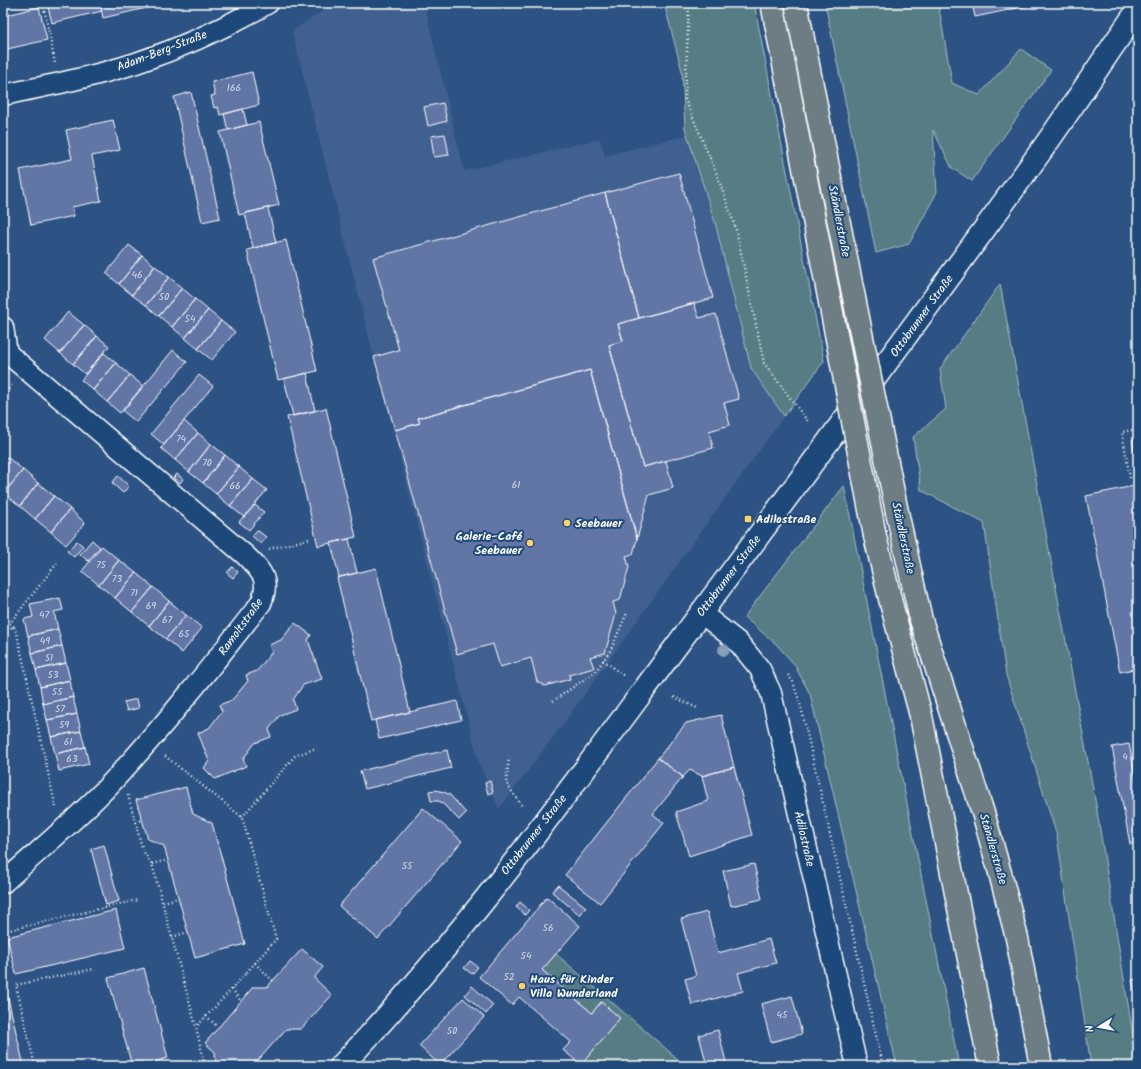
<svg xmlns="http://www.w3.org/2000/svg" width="1141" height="1069" viewBox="0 0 1141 1069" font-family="Kalam,sans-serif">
<rect width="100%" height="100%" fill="#2c5383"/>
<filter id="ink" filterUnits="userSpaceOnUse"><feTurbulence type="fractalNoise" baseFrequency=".025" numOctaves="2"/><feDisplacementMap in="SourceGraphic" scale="8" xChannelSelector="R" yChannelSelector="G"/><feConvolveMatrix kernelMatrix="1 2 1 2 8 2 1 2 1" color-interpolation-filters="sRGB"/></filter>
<g filter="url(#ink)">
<path fill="#406190" d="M335,3H424L464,171L600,139L605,156L687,135L715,222L751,368L784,416L561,727L499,809L480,766L374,357L292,31Z"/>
<path fill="#567d84" stroke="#aabec2" d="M664,3H754L824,361L784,416L751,368L715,222L685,128L682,71Z
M825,3H938L952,83L979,95L1021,49L1051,70L972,181L952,168L933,130L937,192L909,244L876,253Z
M1000,284L1096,805L1138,1066H1091L1057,836L1006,675L984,523L921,490L913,437L946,409L940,369Z
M844,486L959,1066H897L810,694L794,664L776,644L744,617Z
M556,954L686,1066H580L620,1018L601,1002L592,1013L542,970Z"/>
<path fill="#6276a6" stroke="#fff" d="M47,3H100L102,11L52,23Z
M100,3H154L155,6L103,18Z
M972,3H1041L975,17Z
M39,7L47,40L3,50V16Z
M252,72L259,105L220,115L218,107L214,108L211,96L215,95L212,82Z
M191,92L220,218L202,222L174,97Z
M443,103L447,121L428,126L424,107Z
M243,109L247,125L228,130L224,114Z
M113,120L120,150L92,156L101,201L72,207L74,216L31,225L20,170L72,159L66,130Z
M259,122L279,205L239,215L220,132Z
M445,134L449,155L434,157L431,136Z
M679,173L713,298L639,318L605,193Z
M605,193L639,318L618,324L623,341L609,345L643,467L666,461L673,488L649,495L637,539L590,370L418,418L420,423L395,430L374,357L399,350L373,258Z
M268,208L276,243L253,248L245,213Z
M286,240L317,371L278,380L247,250Z
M129,245L142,255L119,284L106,273Z
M142,255L155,266L132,295L119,284Z
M155,266L169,277L146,305L132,295Z
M169,277L182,288L159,316L146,305Z
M182,288L195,299L172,327L159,316Z
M195,299L208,310L185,338L172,327Z
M694,303L699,318L716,314L739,399L724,403L730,425L709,431L713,448L643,467L609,345L623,341L618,324Z
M208,310L221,321L198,349L185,338Z
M68,312L84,325L60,353L45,340Z
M221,321L235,332L212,360L198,349Z
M84,325L97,336L73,364L60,353Z
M97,336L109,346L85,374L73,364Z
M173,350L187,362L136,422L123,411Z
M104,353L116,363L93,390L81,380Z
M116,363L130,375L107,402L93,390Z
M590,370L637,539L633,554L626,556L629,567L620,600L613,602L616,614L605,653L590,657L594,668L569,675L570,679L545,686L537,682L531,658L500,667L493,644L457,654L395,430L420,423L418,418Z
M307,373L315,411L293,416L284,379Z
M130,375L143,386L120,413L107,402Z
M199,375L213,386L164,445L151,434Z
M326,408L356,537L318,546L287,417Z
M184,421L198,433L175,460L161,448Z
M198,433L211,444L189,472L175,460Z
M1138,439V470L1132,440Z
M211,444L225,455L203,483L189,472Z
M225,455L239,467L216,494L203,483Z
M7,457L23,470L4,493L3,462Z
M239,467L253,479L230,506L216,494Z
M23,470L38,483L20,506L4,493Z
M177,474L183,479L180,483L173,478Z
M118,476L129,486L123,493L112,483Z
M253,479L267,490L244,517L230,506Z
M38,483L54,496L35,519L20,506Z
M1138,485V668L1120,672L1086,496Z
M54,496L70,509L51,532L35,519Z
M255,505L264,512L249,530L239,522L243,517H244Z
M70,509L85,523L66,545L51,532Z
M257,530L266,537L261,544L252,536Z
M349,539L357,573L339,577L331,543Z
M92,540L100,547L88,561L80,554Z
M77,541L83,546L74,557L67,551Z
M102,546L119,560L99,585L82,571Z
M119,560L136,573L115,598L99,585Z
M232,567L238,572L233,578L227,573Z
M376,568L410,712L371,721L337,578Z
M136,573L153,587L132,612L115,598Z
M153,587L169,601L149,626L132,612Z
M60,598L63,610L54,612L58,629L28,636L24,619L33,617L30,604Z
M169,601L186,615L166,639L149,626Z
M186,615L202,628L182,653L166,639Z
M295,623L311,635L308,640L322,679L303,685L293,700L296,709L280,715L269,729L271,737L255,743L243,759L246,766L215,779L204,768L209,761L198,733L209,728L222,711L219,705L232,700L248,681L246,675L257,671L272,652L269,645L281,640Z
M58,629L62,646L32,653L28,636Z
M62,646L66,663L36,670L32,653Z
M66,663L70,680L40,687L36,670Z
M70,680L73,697L43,704L40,687Z
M73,697L77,714L47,720L43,704Z
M137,699L139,708L127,711L124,702Z
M457,701L461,720L379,739L375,720Z
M77,714L81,731L51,737L47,720Z
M721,715L734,767L702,776L690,770L683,777L658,758L686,723Z
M81,731L85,747L55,754L51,737Z
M1129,744L1138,790V843L1130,844L1112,747Z
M85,747L89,764L59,771L55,754Z
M447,750L451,768L365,789L360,771Z
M658,758L683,777L653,814L664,823L600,903L565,875Z
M734,767L752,835L689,856L676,812L708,801L702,776Z
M490,781L493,792L488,794L485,783Z
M186,787L193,814L212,823L245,944L195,958L164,846L148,839L136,800Z
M435,790L444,792L450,795L466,813L459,820L442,803L439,801H431L429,791Z
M423,808L462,841L378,939L339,906Z
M104,845L119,901L106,905L91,849Z
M1138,858V884L1133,859Z
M754,864L762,899L731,906L723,871Z
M558,885L586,907L580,915L552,892Z
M547,897L580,926L542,970L592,1013L601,1002L620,1018L581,1065L563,1050L571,1042L519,997L512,1005L479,977Z
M520,902L529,910L525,915L516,907Z
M116,910L125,948L16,974L7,937Z
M707,912L718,953L769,939L776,963L738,973L743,991L692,1005L685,979L696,976L681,919Z
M302,949L323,967L314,978L332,995L301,1029H286L253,1066H216L215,1052L205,1043L253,987H267Z
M470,961L478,967L472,974L464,968Z
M144,968L168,1058L138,1066H132L108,978Z
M3,977L24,1066H3Z
M1138,979V996H1136L1132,980Z
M472,986L493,1005L486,1014L465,995Z
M792,996L802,1034L771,1042L761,1004Z
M463,998L484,1017L440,1065L419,1046Z
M718,1030L727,1066H707L699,1035Z"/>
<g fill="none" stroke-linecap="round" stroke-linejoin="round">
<g stroke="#fff" stroke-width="23">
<path id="minor" d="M3,95C47,86 93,77 136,63C181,48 227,27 268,3
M3,327L7,353
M701,613L738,642L760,669L771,693L857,1066
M3,883C40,849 80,817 114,780C166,724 214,663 261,603C271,579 261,571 245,555L7,353"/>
</g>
<g stroke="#fff" stroke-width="25">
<path id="secondary" d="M341,1066C461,940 565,796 669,656C792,491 915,325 1036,158C1071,110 1103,59 1138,10"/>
</g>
<g stroke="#fff" stroke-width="25">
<path id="trunk" d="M772,3L817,235
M796,3L837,213
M897,512L921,620L984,816L1000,873L1017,938L1041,1066
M875,536L891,603L921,716L990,1066"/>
</g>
<path stroke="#fff" stroke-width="2.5" stroke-dasharray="1 3" stroke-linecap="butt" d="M43,3L55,63
M689,3L685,99L716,172L736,229L764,363L809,423
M3,395L12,385
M1130,478L1122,432L1138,429
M269,549L309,539
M14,627L17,634L56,808
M3,630L14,627L10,623L58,562
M603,660L624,676
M788,675L793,682L801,707L883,1066
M674,697L697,708
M553,701L595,672L610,651L627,613
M165,756L242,817L276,939L232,989L196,1027
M509,757L506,783L522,806
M128,795L143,851L152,864L196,1027L205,1066
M242,817L295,756L316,748
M136,822L142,820
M152,864L168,860
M163,902L178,898
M3,932L13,929L137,900
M172,937L188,932
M255,963L273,981
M232,989L240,1000
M206,1016L218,1027
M35,1066L16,985L94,969"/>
<use href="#minor" stroke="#1f4a7a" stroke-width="20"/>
<use href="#secondary" stroke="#1f4a7a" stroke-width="22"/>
<use href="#trunk" stroke="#6c7e84" stroke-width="22"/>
<g stroke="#fff" stroke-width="25" stroke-linecap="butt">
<path id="trunk-bridge" d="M837,213L897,512
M817,235L875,536"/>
</g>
<use href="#trunk-bridge" stroke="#6c7e84" stroke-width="22"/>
</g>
<circle fill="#899fb6" cx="724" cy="650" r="6"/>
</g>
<g fill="#ffd166" stroke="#1f4a7a" stroke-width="1.5">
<rect x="744" y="515" width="8" height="8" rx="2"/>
<circle cx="567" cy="523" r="4"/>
<circle cx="530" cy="543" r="4"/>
<circle cx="522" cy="986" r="4"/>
</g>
<g text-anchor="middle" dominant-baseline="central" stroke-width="4" stroke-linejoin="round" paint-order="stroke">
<g font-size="10" fill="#d8dde9">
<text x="234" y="88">166</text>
<text x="137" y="275">46</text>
<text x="164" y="297">50</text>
<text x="190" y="319">54</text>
<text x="181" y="439">74</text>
<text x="207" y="463">70</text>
<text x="516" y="485">61</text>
<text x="235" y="486">66</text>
<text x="101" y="565">75</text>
<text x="117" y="579">73</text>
<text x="134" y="593">71</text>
<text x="151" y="606">69</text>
<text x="44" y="615">47</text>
<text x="167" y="620">67</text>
<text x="184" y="634">65</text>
<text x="45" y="641">49</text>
<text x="49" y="658">51</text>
<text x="53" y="675">53</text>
<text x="57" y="692">55</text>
<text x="60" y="709">57</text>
<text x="64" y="725">59</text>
<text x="68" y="742">61</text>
<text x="1125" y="757">4</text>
<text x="72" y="759">63</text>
<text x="407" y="866">55</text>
<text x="548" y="928">56</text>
<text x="526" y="956">54</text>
<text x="509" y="977">52</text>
<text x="782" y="1015">45</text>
<text x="452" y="1031">50</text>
</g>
<g font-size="12" fill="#fff" stroke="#1f4a7a">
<text transform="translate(162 51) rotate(-21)">Adam-Berg-Straße</text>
<text transform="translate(839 221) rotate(79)">Ständlerstraße</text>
<text transform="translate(922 316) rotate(-54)">Ottobrunner Straße</text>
<text transform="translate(903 538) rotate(78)">Ständlerstraße</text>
<text transform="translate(729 576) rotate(-53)">Ottobrunner Straße</text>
<text transform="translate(241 627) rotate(-54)">Ramoltstraße</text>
<text transform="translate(534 835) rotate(-52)">Ottobrunner Straße</text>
<text transform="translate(804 839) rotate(77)">Adilostraße</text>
<text transform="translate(993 849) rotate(74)">Ständlerstraße</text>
</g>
<g font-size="12" font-weight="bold" fill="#fff" stroke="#1f4a7a" text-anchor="start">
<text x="756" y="519">Adilostraße</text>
<text x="575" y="523">Seebauer</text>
<text x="522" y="536" text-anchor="end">Galerie-Café<tspan x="522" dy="14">Seebauer</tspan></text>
<text x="530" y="979">Haus für Kinder<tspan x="530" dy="14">Villa Wunderland</tspan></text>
</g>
</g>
<rect width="1141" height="1069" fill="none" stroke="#1f4a7a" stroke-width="16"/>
<rect x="8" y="8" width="1125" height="1053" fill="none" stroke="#fff" stroke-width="1.5" filter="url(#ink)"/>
<g transform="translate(1099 1027) rotate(259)" stroke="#1f4a7a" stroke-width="3" paint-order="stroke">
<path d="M0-3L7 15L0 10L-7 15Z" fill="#ffffff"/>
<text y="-6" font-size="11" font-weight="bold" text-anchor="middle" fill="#ffffff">N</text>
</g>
</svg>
